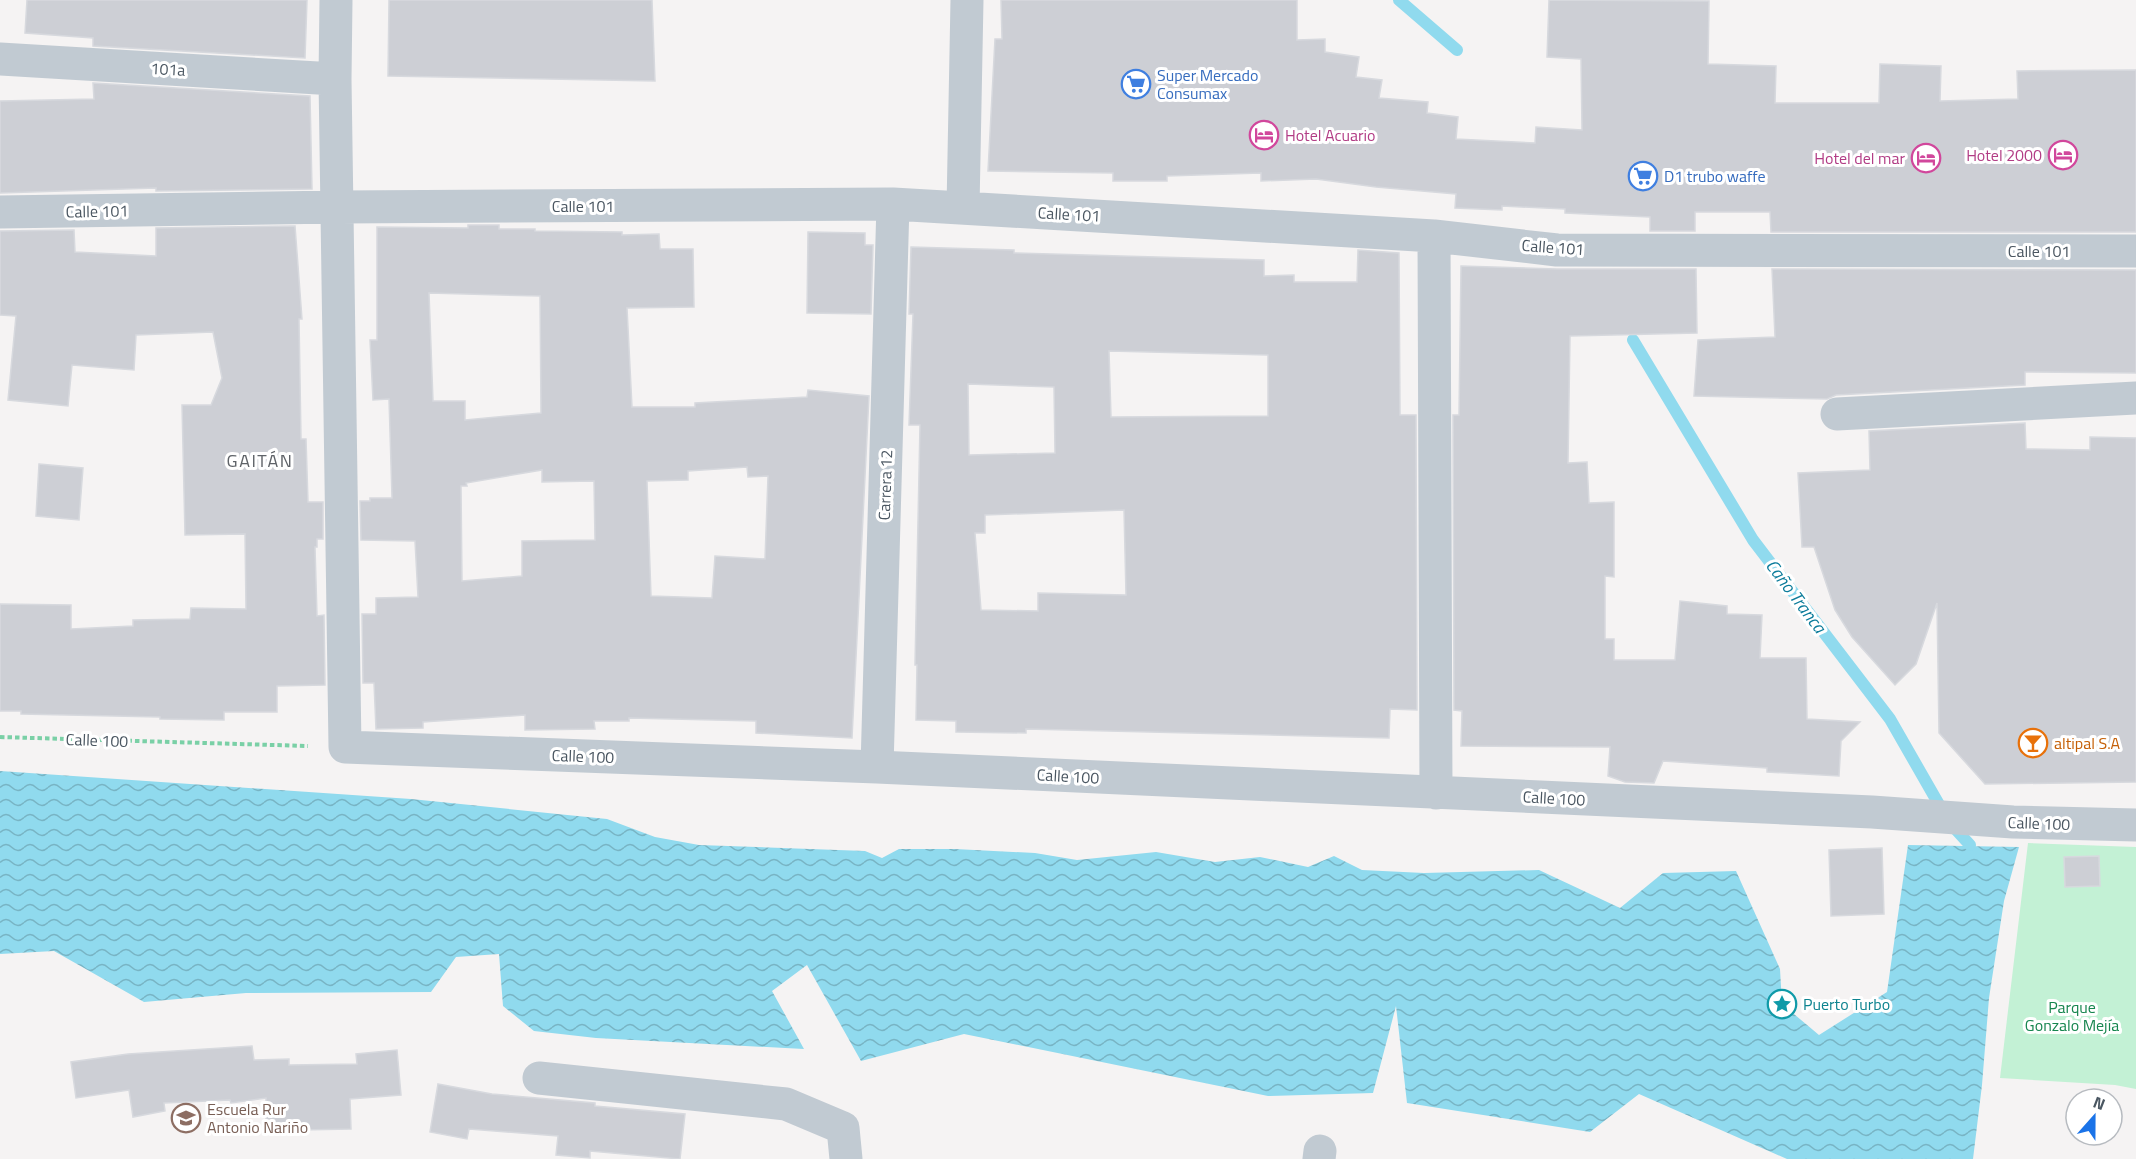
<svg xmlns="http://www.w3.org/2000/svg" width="2136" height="1159" viewBox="0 0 2136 1159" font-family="'Titillium Web',sans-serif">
<defs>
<pattern id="water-waves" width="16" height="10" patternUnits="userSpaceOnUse" patternTransform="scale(1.5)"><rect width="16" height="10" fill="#90daee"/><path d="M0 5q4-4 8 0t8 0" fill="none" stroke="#78b4c4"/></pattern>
</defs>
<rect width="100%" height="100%" fill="#f5f3f3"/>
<path fill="#c3f1d5" d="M2028,843L2136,847V1089L2115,1085L2000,1078Z"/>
<path fill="url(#water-waves)" d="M0,771L411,799L607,819L655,837L699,845L865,851L882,858L899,849H955L1035,853L1077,860L1156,852L1215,862L1260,857L1308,867L1334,856L1362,870L1424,873L1539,870L1620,908L1663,873L1736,871L1780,969L1782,1004L1819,1035L1887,992L1908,845L2019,847L2004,901L1989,998L1982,1085L1973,1159H1787L1639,1094L1590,1132L1407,1103L1396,1006L1373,1093L1268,1096L964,1034L861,1061L807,965L772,991L804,1049L596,1038L534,1031L503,1006L499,954L456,957L431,992L246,993L144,1002L54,951L0,954Z"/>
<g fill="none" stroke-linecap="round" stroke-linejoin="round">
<path stroke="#90daee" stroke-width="12" d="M1399,0L1457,50
M1633,340L1753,540L1890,719L1949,822L1970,845"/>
</g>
<path fill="#cdcfd5" stroke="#d7d9de" stroke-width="1.5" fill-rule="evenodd" d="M27,0H307L305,58L93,46V38L25,33Z
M389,0H652L655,81L388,76Z
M1001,0H1297V40L1325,39V52L1359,57L1356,77L1382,80L1379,98L1428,102L1427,113L1458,117L1456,139L1535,143L1536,127L1582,130L1581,59L1547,57L1549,0L1709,1L1708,64L1776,66L1775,103H1879L1880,64L1941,66L1940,101L2018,99L2017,71L2136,70V232H1771L1770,212H1695V231H1650V217L1565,213V209L1502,206V210L1455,208L1456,194L1376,187L1316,179L1261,181V173L1167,176V181H1113V173L988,171L995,39H1002Z
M93,83L310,96L312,189L156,191V188L0,193V101L94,99Z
M468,225H499V229H535V231L622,232V235L659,234L660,249H693L694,307L627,308L632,407H695V403L807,397L808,390L869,396L852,738L756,733V721L629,718V721H594L595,729L525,730V715L423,722V728L376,729L374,683H363L362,614H376V598L418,597L415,541L361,540L360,501H370V498H392L389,399L373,400L370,340H377V227L468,228ZM429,293L540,296L541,413L465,420V401H433ZM747,467L748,477L768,476L765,559L715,556L712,598L651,596L647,481L688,480V471ZM542,470V482L594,481L595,540L522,541V576L462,581L461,486H467L466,483Z
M295,226L302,319H299L301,439H306L308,502H323V539H317V547H315L317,616L324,615L325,685L277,686V712H224V720L160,719V717L21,714V711H0V604L71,605V629L133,626V620L190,619L191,608L246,609L245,534L185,535L182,405H211L222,378L213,332L136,335L134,370L72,365L68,406L8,400L16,316L0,315V231L74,230L75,252L156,256V228Z
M808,232L865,233V245H873L871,314L807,313Z
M911,247L1014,250V253L1264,260V276L1294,275V282H1357L1358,250L1399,253L1400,415H1416L1417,710L1390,709L1389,738L1026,729V733L956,732V721L916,720L917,665H915L920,425H909L913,314H909ZM1109,351L1268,355V416L1111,417ZM968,384L1054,387L1055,453L969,455ZM1124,510L1126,595L1038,593V611L981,610L975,533H985V515Z
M1461,266L1557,269H1696L1697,333L1570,336L1568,463L1587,462L1589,503L1614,502V577L1605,576V639H1614V660H1675L1680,601L1727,606V614L1762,615L1760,658H1806L1807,719L1860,722L1841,741L1839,776L1767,772V768L1663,761L1654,783L1625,782L1608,776L1610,747L1461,746L1462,711L1454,710L1453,415H1459Z
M1772,269L2136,270V373L2025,372V385L1836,395L1827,399L1694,396L1698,340L1775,337Z
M2025,423L2026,449L2090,450V437L2136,438V782L1985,784L1939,733L1937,603L1916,664L1895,685L1852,637L1835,610L1814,547H1802L1798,473L1870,470L1869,431Z
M39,464L83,468L79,520L36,516Z
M1882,848L1884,914L1831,916L1829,850Z
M2099,856L2100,886L2065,887L2064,857Z
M252,1046L254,1060L289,1059V1065L357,1064L356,1054L397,1050L401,1095L350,1099L351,1129L300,1130V1124H266V1098L231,1103L230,1100L164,1103L165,1111L133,1117L129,1090L76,1098L71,1062L128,1054Z
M438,1084L492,1094L595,1103V1106L685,1114L680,1159L590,1151V1158L556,1155L558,1136L469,1129L467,1139L430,1132Z"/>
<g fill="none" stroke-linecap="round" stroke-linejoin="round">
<path stroke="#7ad0a6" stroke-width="4" stroke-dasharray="4.5 3" stroke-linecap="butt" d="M0,737L308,746"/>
<path stroke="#c1cad2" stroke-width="33" d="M336,0L335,79L345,747L877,767L1872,812L2013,822L2136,825
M0,59L335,79
M963,208L967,0
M0,212L339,207L893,204L1434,236L1557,250L2136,251
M1434,236L1436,793
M1837,414L2136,398
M877,767L893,204
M539,1078L786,1104L843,1128L846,1159
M1319,1159L1320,1151"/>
</g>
<defs>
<g id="supermarket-ring" transform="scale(1.5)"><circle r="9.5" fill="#fff" stroke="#3f7fe0" stroke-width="1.5"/><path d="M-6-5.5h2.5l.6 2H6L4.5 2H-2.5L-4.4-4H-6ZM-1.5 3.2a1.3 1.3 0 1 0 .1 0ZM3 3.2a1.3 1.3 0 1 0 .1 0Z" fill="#3f7fe0"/></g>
<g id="hotel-ring" transform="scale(1.5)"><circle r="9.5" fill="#fff" stroke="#d1479c" stroke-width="1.5"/><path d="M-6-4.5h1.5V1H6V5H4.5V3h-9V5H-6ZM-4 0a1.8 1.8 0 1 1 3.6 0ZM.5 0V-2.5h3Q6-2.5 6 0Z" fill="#d1479c"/></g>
<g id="bar-ring" transform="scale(1.5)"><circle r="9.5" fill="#fff" stroke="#e8710a" stroke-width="1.5"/><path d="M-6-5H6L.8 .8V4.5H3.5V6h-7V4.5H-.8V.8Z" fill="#e8710a"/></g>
<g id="sight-ring" transform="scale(1.5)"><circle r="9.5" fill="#fff" stroke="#0f9aa8" stroke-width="1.5"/><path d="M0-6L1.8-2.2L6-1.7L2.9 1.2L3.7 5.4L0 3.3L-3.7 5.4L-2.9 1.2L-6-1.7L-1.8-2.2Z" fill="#0f9aa8"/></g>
<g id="school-ring" transform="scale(1.5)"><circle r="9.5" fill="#fff" stroke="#8d6e63" stroke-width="1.5"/><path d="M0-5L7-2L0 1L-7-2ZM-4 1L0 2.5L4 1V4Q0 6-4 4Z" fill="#8d6e63"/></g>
</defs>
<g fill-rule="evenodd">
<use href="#supermarket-ring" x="1136" y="84"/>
<use href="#hotel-ring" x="1264" y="135"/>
<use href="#hotel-ring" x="2063" y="155"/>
<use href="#hotel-ring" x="1926" y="158"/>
<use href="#supermarket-ring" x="1643" y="176"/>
<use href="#bar-ring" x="2033" y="743"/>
<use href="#sight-ring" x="1782" y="1004"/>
<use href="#school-ring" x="186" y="1118"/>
</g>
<g text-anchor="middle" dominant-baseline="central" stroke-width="6" stroke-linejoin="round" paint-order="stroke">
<g font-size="16" fill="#4a5661" stroke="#fff">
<text transform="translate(168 69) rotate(3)">101a</text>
<text x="583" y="206">Calle 101</text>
<text transform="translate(97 211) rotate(-1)">Calle 101</text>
<text transform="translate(1069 214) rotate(3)">Calle 101</text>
<text transform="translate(1553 247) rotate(4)">Calle 101</text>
<text x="2039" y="251">Calle 101</text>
<text transform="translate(885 485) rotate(-88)">Carrera 12</text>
<text transform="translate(97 740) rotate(2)">Calle 100</text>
<text transform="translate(583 756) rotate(2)">Calle 100</text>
<text transform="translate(1068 776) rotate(3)">Calle 100</text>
<text transform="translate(1554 798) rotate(3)">Calle 100</text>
<text transform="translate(2039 823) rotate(2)">Calle 100</text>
</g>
<g font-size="16" fill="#366cbe" stroke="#fff" text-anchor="start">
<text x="1157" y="75">Super Mercado<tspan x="1157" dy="18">Consumax</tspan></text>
<text x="1664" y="176">D1 trubo waffe</text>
</g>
<g font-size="16" fill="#b23c85" stroke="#fff" text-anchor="end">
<text x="1285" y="135" text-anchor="start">Hotel Acuario</text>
<text x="2042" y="155">Hotel 2000</text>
<text x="1905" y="158">Hotel del mar</text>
</g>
<g font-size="16" fill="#c56008" stroke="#fff" text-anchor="start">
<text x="2054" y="743">altipal S.A</text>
</g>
<g font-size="16" fill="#0d838f" stroke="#fff" text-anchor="start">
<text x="1803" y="1004">Puerto Turbo</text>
</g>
<g font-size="16" fill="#17864f" stroke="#fff">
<text x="2072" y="1007">Parque<tspan x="2072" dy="18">Gonzalo Mejía</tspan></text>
</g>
<g font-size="16" fill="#785e54" stroke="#fff" text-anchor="start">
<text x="207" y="1109">Escuela Rur<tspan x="207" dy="18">Antonio Nariño</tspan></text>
</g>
<g font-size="18" letter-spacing="1.5" fill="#5f6368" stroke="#fff">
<text x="260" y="460">GAITÁN</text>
</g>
<g font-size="18" font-style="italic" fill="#0c7c9b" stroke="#fff">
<text transform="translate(1796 596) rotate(53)">Caño Tranca</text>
</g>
</g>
<g transform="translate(2094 1117) rotate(21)"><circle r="28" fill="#ffffff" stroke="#b7bbc0" stroke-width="1.5"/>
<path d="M0-4.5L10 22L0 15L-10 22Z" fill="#1a73e8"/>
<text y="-9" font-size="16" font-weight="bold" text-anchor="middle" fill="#4a5661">N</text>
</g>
</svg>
